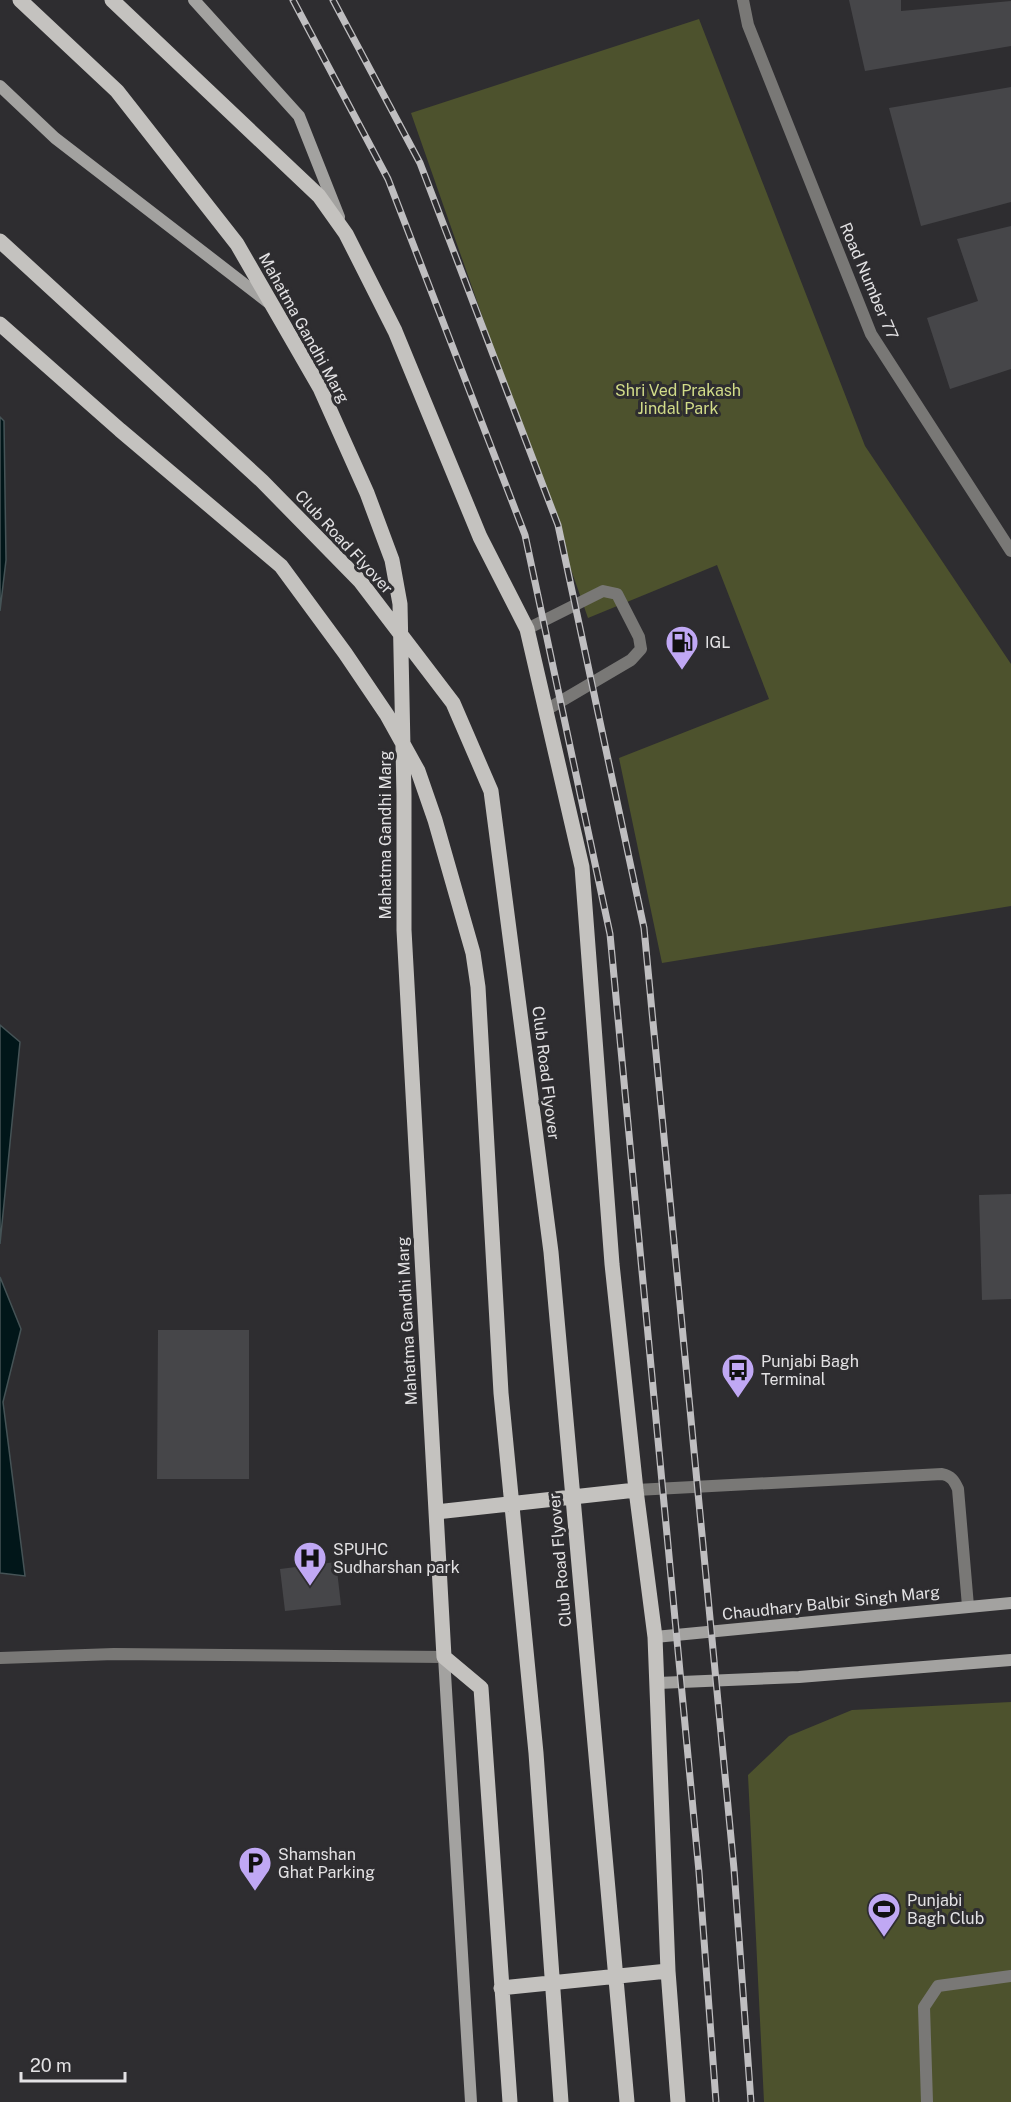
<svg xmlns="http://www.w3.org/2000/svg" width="1011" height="2102" viewBox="0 0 1011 2102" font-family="'Public Sans',sans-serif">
<rect width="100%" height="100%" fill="#2e2d30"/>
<path fill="#4d522d" d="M699,19L865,446L1011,664V906L662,963L619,758L769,699L717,565L588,618L411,113Z
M1011,1702V2102H764L748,1775L789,1736L852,1710Z"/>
<path fill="#011619" stroke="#455356" stroke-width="1.5" d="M0,417L4,421L6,560L0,611Z
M0,1025L20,1042L0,1244Z
M0,1277L21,1329L3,1402L25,1576L0,1573Z"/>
<path fill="#464649" d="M849,0H901V11L1011,1V46L865,71Z
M1011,87V202L921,226L889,108Z
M1011,226V369L950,389L927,318L978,301L957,239Z
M1011,1194V1299L982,1300L979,1195Z
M158,1330H249V1479H157Z
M336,1562L341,1605L285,1611L280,1569Z"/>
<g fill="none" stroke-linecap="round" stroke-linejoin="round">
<path stroke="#797876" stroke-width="12" d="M527,629L603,591L617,594L639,637L641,649L631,660L546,710
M636,1490L942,1474C951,1476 954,1480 958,1489L968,1606
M927,2102L924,2007L938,1986L1011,1976"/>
<path stroke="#797876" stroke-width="12" d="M743,0L748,25L871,334L1011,551
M0,1658L114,1654L444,1657"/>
<path stroke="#a3a2a0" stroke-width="12" d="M194,0L299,116L339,217
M0,86L55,138L269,303
M655,1637L1011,1603
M444,1657L471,2102
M658,1683L799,1677L1011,1660"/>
<path stroke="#c4c2bf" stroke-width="15" d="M20,0L117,91L237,244L320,388L367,493L392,560L400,604L404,795V930L444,1657L481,1688L510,2102
M112,0L319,196L346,234L395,331L480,537L527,629L582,867L612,1264L636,1490L655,1637L668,1971L678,2102
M0,241L262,481L360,581L453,703L491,791L551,1252L627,2102
M0,324L120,430L281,566L345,653L387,715L418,771L435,820L473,953L478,987L501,1393L536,1753L561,2102
M436,1512L636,1490
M501,1988L668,1971"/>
<g stroke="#bfbec0" stroke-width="7">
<path id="rail" d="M293,0L388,179L525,535L610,934L699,1872L716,2102
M333,0L420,163L558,525L644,928L734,1869L751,2102"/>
</g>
<use href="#rail" stroke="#2e2d30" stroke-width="4.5" stroke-dasharray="14" stroke-linecap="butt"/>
</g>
<defs>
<g id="fuel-pin" transform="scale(1.725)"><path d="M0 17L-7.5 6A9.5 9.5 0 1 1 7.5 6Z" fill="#c0a8f4" stroke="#2e2d30"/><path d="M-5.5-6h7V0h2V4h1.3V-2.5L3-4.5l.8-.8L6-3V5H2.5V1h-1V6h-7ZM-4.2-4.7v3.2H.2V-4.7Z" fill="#111"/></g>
<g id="bus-pin" transform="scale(1.725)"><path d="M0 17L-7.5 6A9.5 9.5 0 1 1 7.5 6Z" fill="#c0a8f4" stroke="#2e2d30"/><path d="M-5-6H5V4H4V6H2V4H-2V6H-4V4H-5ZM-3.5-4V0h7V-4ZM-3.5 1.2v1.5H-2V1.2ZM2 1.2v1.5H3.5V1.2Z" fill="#111"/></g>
<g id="hospital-pin" transform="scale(1.725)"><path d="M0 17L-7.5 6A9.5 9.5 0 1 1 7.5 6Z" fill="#c0a8f4" stroke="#2e2d30"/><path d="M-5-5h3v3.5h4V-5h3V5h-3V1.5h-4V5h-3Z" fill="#111"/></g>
<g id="parking-pin" transform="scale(1.725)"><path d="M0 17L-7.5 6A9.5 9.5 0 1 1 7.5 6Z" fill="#c0a8f4" stroke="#2e2d30"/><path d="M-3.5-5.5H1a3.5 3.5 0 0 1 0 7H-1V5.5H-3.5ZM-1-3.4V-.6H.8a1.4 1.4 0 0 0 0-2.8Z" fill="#111"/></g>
<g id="stadium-pin" transform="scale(1.725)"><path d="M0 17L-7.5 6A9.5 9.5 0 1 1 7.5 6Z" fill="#c0a8f4" stroke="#2e2d30"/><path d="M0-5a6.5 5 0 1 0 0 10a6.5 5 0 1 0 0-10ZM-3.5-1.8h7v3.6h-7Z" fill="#111"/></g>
</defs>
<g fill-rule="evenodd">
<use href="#fuel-pin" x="682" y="642"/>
<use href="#bus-pin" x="738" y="1370"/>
<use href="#hospital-pin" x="310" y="1558"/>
<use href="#parking-pin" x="255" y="1863"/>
<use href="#stadium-pin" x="884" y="1909"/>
</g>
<g text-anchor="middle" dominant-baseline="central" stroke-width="6" stroke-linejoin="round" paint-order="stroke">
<g font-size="16" fill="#e3e2e4" stroke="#2e2d30">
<text transform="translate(869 281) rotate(67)">Road Number 77</text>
<text transform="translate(304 328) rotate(61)">Mahatma Gandhi Marg</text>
<text transform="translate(344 542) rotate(47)">Club Road Flyover</text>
<text transform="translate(385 835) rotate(-90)">Mahatma Gandhi Marg</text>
<text transform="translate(546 1073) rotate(83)">Club Road Flyover</text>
<text transform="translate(407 1321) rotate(-93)">Mahatma Gandhi Marg</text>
<text transform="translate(560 1560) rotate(-95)">Club Road Flyover</text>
<text transform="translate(831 1603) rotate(-6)">Chaudhary Balbir Singh Marg</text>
</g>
<g font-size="16" fill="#d1db88" stroke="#2e2d30">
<text x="678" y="390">Shri Ved Prakash<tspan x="678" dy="18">Jindal Park</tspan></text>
</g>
<g font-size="16" fill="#e3e2e4" stroke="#2e2d30" text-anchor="start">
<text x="705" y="642">IGL</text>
<text x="761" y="1361">Punjabi Bagh<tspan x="761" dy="18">Terminal</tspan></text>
<text x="333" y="1549">SPUHC<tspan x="333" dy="18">Sudharshan park</tspan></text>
<text x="278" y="1854">Shamshan<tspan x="278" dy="18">Ghat Parking</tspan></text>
<text x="907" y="1900">Punjabi<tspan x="907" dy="18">Bagh Club</tspan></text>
</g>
</g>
<path d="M21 2072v9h104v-9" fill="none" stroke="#e3e2e4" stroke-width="3"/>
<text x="30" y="2072" font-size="18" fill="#e3e2e4" stroke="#2e2d30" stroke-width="4.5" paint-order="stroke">20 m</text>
</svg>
